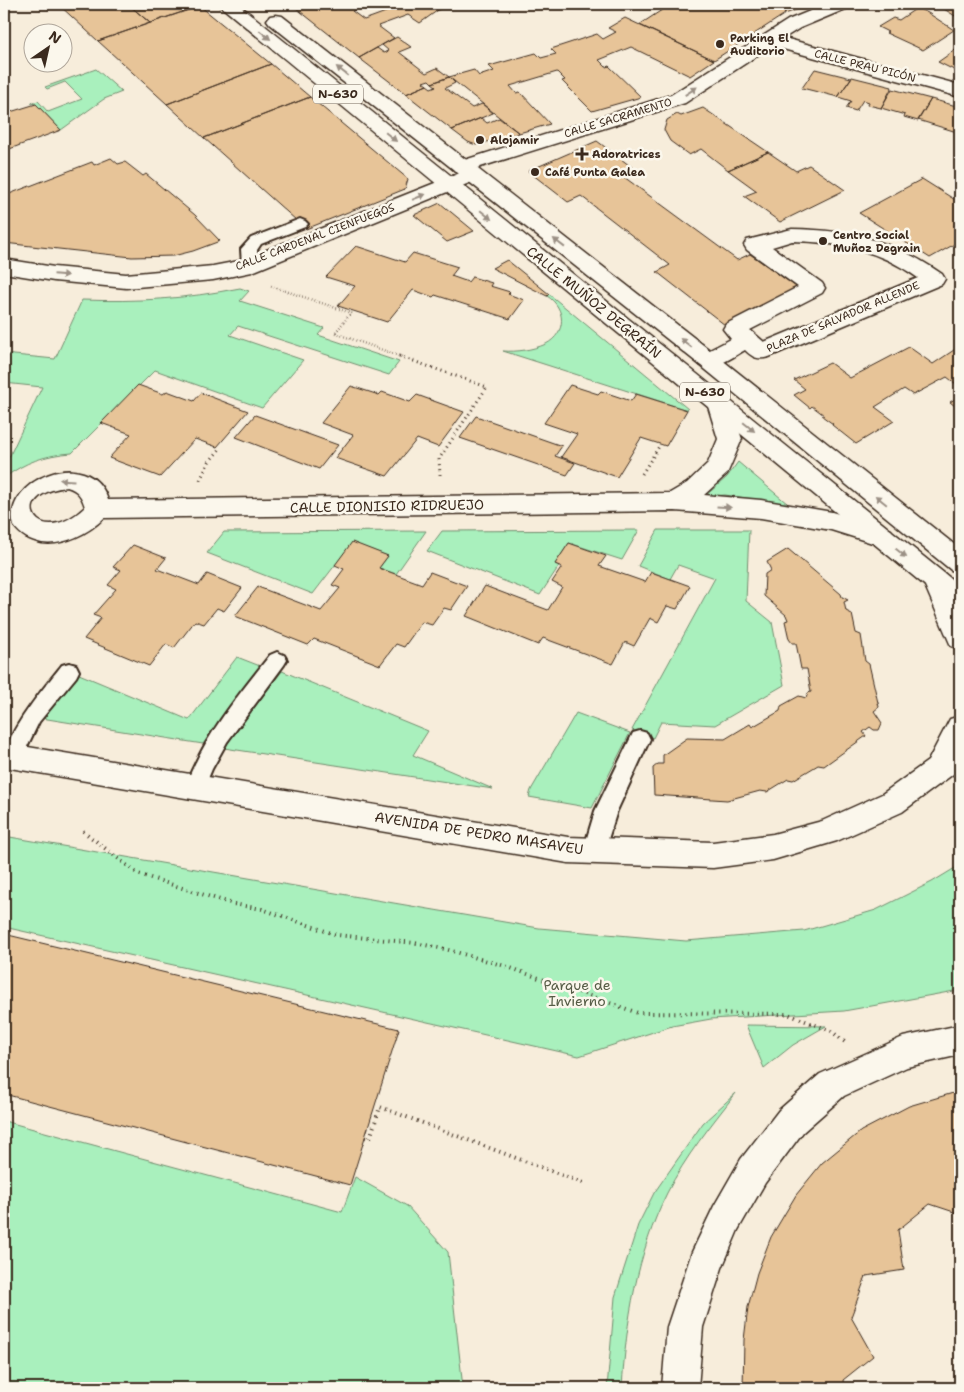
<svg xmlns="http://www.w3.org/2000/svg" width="964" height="1392" viewBox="0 0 964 1392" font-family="'Shantell Sans',sans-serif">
<rect width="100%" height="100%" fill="#f7eddb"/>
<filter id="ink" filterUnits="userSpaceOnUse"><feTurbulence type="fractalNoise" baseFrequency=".02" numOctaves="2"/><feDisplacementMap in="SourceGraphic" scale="10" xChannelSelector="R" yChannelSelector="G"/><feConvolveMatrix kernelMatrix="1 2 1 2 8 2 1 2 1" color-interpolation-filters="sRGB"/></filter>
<g filter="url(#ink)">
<path fill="#a9f0bd" stroke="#728d6e" d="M96,69L122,92L104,99L61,130L36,104L31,103L38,101L48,112L82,99L65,82L47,89L45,87Z
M240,288L249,291L240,301L324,328L318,335L399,362L389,375L238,326L230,335L303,360L262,408L155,370L72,453C45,455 25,462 4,478V468L42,387L4,383V354L55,359L82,300C139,302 184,299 240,288Z
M549,294L688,409L687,410L503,351C517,352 532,350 546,344C567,333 566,308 547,296Z
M738,462L788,504L725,495L704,497L727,477Z
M639,530L622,560L569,543L555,564L559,566L540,595L427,551L442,531Z
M658,530H749L746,601L772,622L784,685L715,725L661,722L653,738L632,730L715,578L678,565L670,579L638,566Z
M426,531L396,574L379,568L388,556L352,543L313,594L207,553L224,532Z
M237,657L260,666L203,744L41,718L79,674L189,720Z
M282,671L428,731L413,755L493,789L224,748Z
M576,713L630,733L592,808L529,797L531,790Z
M4,836L539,928L686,941L804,931L876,910L932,882L960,865V990L844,1011L711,1019L672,1026L579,1056L4,927Z
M746,1025L826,1026L793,1045L764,1068Z
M736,1093C711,1125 685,1157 667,1193C637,1253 626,1322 622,1388H607L615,1297L638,1225L654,1193L703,1123Z
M4,1121L342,1212L355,1177L407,1206L448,1252L463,1388H4Z"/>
<path fill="#e7c498" stroke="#3b2a1e" d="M58,4H128L150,23L98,41Z
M128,4H198L200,6L150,23Z
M291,4H370L352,11L364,20L394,9L387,4H436L441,8L420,23L408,15L378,26L394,38L359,58Z
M671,4H783L785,14L714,60L639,25Z
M783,4H812L785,14Z
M936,4H960V19Z
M200,6L271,64L167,104L98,41Z
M917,8L928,13L954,30L923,50L886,33L888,32L878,27L893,18L899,20Z
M625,18L714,60L690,76L631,47L599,60L606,67L609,66L641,97L592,111L562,81L565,80L557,72L510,86L516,93L520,92L550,124L519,133L449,77L474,70L479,76L494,71L489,66L536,53L541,58L556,54L551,49L597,34L603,39L616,32L608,28Z
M397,37L411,47L399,52L426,73L437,68L449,77L432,83L429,80L423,82L427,85L406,94L359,58L377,48L384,53L389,51L382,45Z
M958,48L960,49V73L938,62Z
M271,64L310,97L204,138L167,104Z
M815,69L851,78L838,97L802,88Z
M449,77L455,83L445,88L472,108L482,104L493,113L452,130L406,94L427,85L431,88L436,86L432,83Z
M852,77L892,87L881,108L868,105L869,102L863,100L856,111L846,108L851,101L838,97Z
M892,89L931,99L918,121L904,117L905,115L881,108Z
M310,97L408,179L405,189L306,229L204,138Z
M931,99L960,107V133L918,120Z
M36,104L61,130L4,151V118L9,116L7,113Z
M703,108L768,152L728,170L701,149L689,155L670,141L664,130L667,120L677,114L681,116Z
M481,118L487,123L499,118L519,133L476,145L468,142L452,130Z
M597,141L637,171L624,177L737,260L750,254L798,288L725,325L657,272L670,265L581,196L568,202L528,171Z
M768,152L796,171L809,165L845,190L780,222L744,196L757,191L728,170Z
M111,158L118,164L125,162L143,176L146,174L195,215L220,241L193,251L173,256L132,257L4,243V196L92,162L94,165Z
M922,179L960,203V241L930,258L859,213Z
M440,203L474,231L447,242L414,215Z
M356,246L405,262L413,253L458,267L451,276L468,282L472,277L492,283L490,286L510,292L508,294L524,300L510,319L435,295L433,297L413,290L387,322L338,306L355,286L326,277Z
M507,260L549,294L547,296L492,268Z
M960,346V387L947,377L913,395L904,389L875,407L894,421L856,444L832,425L833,424L822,416L824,415L812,406L810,408L794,395L805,389L794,380L830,363L850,378L909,347L933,364Z
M138,385L163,394L167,391L194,401L201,393L248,411L217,447L195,439L160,477L109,458L131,434L101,423Z
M570,385L598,394L601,391L631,401L636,394L687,410L666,446L641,438L617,477L561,457L577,434L544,423Z
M351,386L379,395L382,392L410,402L417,395L464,412L438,447L417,439L387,476L335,458L353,435L321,423Z
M960,396V410L950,402Z
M255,415L338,445L319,469L236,437Z
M476,416L562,446L555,456L575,463L567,475L460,438Z
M352,542L388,556L379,568L422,584L430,572L467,586L451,610L444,608L432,625L422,622L404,647L396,644L380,665L314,639L308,645L235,616L258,587L321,611L340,588L332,585L344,569L335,565Z
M569,543L606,556L599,566L645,582L651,572L690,586L677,609L667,606L658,622L650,618L634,646L625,642L613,664L543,638L538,645L466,616L485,586L548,610L562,587L552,582L562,567L555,564Z
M133,545L166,558L157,569L199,585L207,574L242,588L224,611L217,608L204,624L195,621L174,648L166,644L149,666L84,639L101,618L93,615L116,589L108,585L121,570L113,567Z
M788,549L841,594L842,597L848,600L844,602L846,611L852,614L856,633L861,635L865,661L869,664L879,707L874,711L882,723L879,730H874L870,727L863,732L866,736L824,766L818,765L793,780L788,779L767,792L760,791L727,800L654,795L653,768L658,764H663V755L687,738L725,739L750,724L752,727L780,711L781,706L799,696L806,698L808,693L811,692L807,669H801L796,643H792L789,639L785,621L788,620L786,615L764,596L765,574L771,570L767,562Z
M4,934L399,1029L350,1185L4,1094Z
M960,1091V1214L930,1204L898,1230L904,1270L866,1276L851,1317L873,1356L843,1380L844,1388H743L744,1340L748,1307L757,1273L771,1237L796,1195L822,1163L861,1131L909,1106Z"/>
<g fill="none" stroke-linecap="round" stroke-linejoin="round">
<g stroke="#3b2a1e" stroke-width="4">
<path id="service" d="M300,219L305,221L308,224L305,227L261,244L257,250L258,265L256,268H244L242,265L241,249L251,238Z
M277,652L284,655L287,660L284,665L227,742L212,769L202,793L195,796L188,793L185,787C204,736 237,697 270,655Z
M69,663L76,665L79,671L76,677L39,722L19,763L12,765L5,763C0,739 47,684 62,665Z
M640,731L647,733L650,739L617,811L602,858L594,860L586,858L583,851L595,811L633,733Z"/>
</g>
<g stroke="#3b2a1e" stroke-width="3">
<path id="pedestrian" d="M719,395L727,397L742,439L727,474L704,495L761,500L832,512L891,530L895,537L891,544L882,546L831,530L761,518L675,511L104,518C89,533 64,546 42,543C30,540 21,536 14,526C0,482 89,441 108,500L670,493L687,483L708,463L718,439L707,403L711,397ZM67,487C78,490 82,497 85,507C38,552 4,494 67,487Z"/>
</g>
<g stroke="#3b2a1e" stroke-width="3">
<path id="minor" d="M827,4H851L848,8L800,28L784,38L960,85V97L772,46L685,103L474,169L479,171L482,175L479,179L252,272L213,280L126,288L54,281L4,273V259L54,267L126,274L213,266L239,261L460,173L455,171L452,167L455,163L671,95L788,20Z
M792,229C851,230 893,240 942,274L945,279L942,284L769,357C758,360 753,358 745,350C731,358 716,370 700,365L697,360L700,355L731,339L723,329L726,324L798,287L747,250L744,245L747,240ZM792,241C839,242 879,250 918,278L764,342L750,330L822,293L825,288L822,283L772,247Z
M936,571L945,574L960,608V649L951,646L923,581L927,574Z
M960,716V769L902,812L837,841L773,860L713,868L568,863L4,767V743L568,837L713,842L773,834L822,821L882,794L928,761L950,719Z
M960,1025V1055L907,1067L844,1096L803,1132L765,1183L738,1230L722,1268L703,1327L698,1388H662L667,1327L692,1252L714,1206L741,1159L779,1110L820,1074L903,1037Z"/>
</g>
<g stroke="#3b2a1e" stroke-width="3">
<path id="trunk" d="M218,4H238L960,586V610L951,607Z
M276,15L282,16L716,355L960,549V572L951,570L700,365L270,24L267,20L270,16Z"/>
</g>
<path stroke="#3b2a1e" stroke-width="2.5" stroke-dasharray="0.5 2.5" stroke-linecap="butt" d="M869,8L880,4
M271,286L351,313L335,333L402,357"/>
<path stroke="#3b2a1e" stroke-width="3" stroke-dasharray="1 4" stroke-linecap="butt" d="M399,356L487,387L439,459L440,475
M642,474L660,445
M200,480L209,462L220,449"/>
<path stroke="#3b2a1e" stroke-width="4" stroke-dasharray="1 4.5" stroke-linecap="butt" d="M83,831L138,874L233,904L262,909L337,935L415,943L445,949L505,966L638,1013L788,1014L831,1031L845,1042
M365,1137L370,1138L380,1107L583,1183"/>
<use href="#service" fill="#fbf7ec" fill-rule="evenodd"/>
<use href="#pedestrian" fill="#fbf7ec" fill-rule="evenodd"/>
<use href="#minor" fill="#fbf7ec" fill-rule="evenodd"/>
<use href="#trunk" fill="#fbf7ec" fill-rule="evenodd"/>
</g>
<defs><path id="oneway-solid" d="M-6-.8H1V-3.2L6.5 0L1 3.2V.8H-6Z" transform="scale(1.25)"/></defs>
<g fill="#9b9085">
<use href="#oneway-solid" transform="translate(265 35) rotate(39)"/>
<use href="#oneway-solid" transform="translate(342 71) rotate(-142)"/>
<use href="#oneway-solid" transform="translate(691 91) rotate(-33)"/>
<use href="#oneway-solid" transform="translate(391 137) rotate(39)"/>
<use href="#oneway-solid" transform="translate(419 197) rotate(-22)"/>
<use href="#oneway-solid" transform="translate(486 215) rotate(39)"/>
<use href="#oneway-solid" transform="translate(559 243) rotate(-142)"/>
<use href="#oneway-solid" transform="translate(61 275) rotate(5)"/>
<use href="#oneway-solid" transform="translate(686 343) rotate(-142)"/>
<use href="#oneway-solid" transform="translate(749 427) rotate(39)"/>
<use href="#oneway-solid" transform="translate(67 480) rotate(-176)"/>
<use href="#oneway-solid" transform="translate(881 500) rotate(-141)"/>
<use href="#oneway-solid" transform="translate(724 507) rotate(3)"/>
<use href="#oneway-solid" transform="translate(901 553) rotate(39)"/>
</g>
</g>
<g fill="#3b2a1e" stroke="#fbf7ec" stroke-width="2">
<circle cx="720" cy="44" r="5"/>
<circle cx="480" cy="140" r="5"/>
<path d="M579.5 146.5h5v5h5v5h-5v5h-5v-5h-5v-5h5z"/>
<circle cx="535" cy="172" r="5"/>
<circle cx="823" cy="241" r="5"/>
</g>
<g text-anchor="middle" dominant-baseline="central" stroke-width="5" stroke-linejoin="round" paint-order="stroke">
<g font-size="11" font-weight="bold" fill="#3b2a1e" stroke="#fbf7ec" text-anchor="start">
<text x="730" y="38">Parking El<tspan x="730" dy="13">Auditorio</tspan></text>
<text x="490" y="140">Alojamir</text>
<text x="592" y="154">Adoratrices</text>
<text x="545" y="172">Café Punta Galea</text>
<text x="833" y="235">Centro Social<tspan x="833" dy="13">Muñoz Degrain</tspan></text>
</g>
<g font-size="11" fill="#3b2a1e" stroke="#fbf7ec">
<text transform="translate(865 66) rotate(14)">CALLE PRAU PICÓN</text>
<text transform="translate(618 118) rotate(-17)">CALLE SACRAMENTO</text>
<text transform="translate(315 237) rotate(-21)">CALLE CARDENAL CIENFUEGOS</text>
<text transform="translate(843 317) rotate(-23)">PLAZA DE SALVADOR ALLENDE</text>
</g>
<g fill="#fbf7ec" stroke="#75685c" stroke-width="1">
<rect x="313" y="84.5" width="50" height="19" rx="4"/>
<rect x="680" y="382.5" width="50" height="19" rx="4"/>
</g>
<g font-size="12" font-weight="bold" fill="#3b2a1e">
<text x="338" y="94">N-630</text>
<text x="705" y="392">N-630</text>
</g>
<g font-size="14" fill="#3b2a1e" stroke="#fbf7ec">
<text transform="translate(594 302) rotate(39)">CALLE MUÑOZ DEGRAÍN</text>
<text transform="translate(387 506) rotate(-1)">CALLE DIONISIO RIDRUEJO</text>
<text transform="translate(479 833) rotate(9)">AVENIDA DE PEDRO MASAVEU</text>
</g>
<g font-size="14" fill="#565c46" stroke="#fbf7ec">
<text x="577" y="985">Parque de<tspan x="577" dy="16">Invierno</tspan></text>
</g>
</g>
<rect width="964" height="1392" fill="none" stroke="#fbf7ec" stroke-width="20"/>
<rect x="10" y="10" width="944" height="1372" fill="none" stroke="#3b2a1e" stroke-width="2" filter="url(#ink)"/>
<g transform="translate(48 48) rotate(34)"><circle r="24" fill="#fbf7ec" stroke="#aea59a"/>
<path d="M0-4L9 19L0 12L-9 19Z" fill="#3b2a1e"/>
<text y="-8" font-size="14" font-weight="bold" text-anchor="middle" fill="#3b2a1e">N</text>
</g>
</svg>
